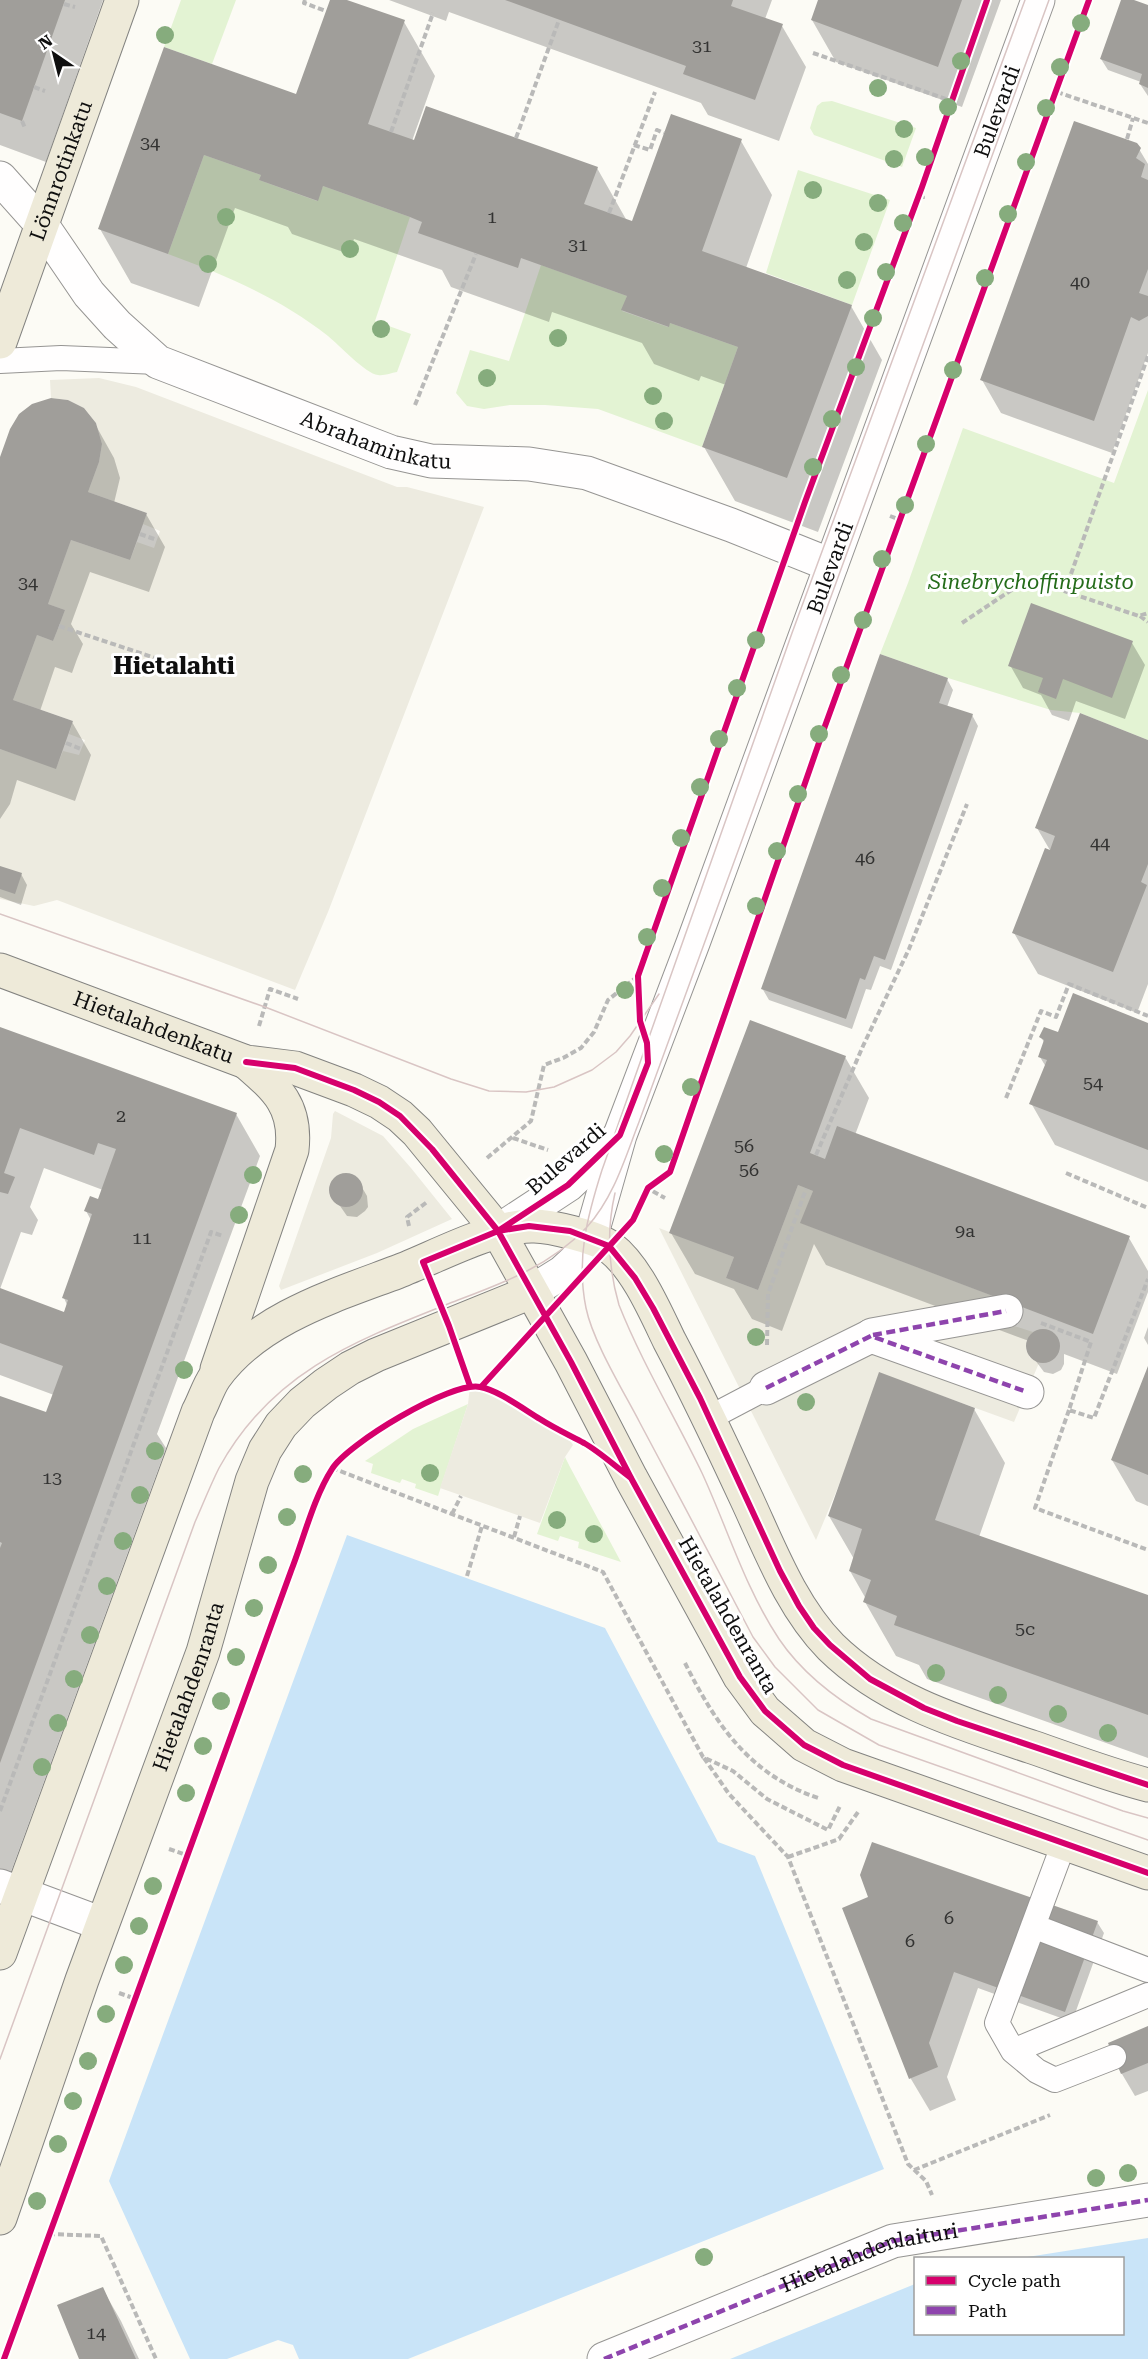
<svg xmlns="http://www.w3.org/2000/svg" width="1148" height="2359" viewBox="0 0 1148 2359" font-family="'Roboto Serif',serif">
<rect width="100%" height="100%" fill="#fcfbf5"/>
<path fill="#e3f3d3" d="M181,0H236L212,64L164,47Z
M832,101L916,128L902,167L814,135L810,128L817,106L822,102Z
M204,155L261,175L259,180L317,201L323,186L410,217L375,321L411,334L397,372C391,373 384,376 378,375C366,374 339,345 328,336C280,298 225,275 168,254Z
M798,170L890,200L852,305L766,273Z
M541,265L627,296L622,311L668,327L670,323L738,347L702,447L598,409L545,405H510L484,409L467,406L456,393L470,350L509,361Z
M1148,390V740L1080,713L1051,710L948,678L880,654L908,583L963,428L1114,483Z
M468,1404L438,1496L415,1488L416,1484L402,1479L400,1483L371,1473L373,1464L365,1461L413,1429Z
M565,1457L570,1467L621,1562L578,1548L579,1542L560,1536L558,1541L537,1534Z"/>
<path fill="#edebe0" fill-rule="evenodd" d="M99,378L136,387L397,487H407L484,507L328,912L295,990L57,900L34,906L0,899V749L56,768L63,751L79,755L85,740L69,734L73,721L13,700L37,635L53,641L59,626L65,610L48,604L71,540L130,560L137,542L154,548L160,531L143,524L147,513L88,492L99,462L102,444L96,423L84,408L68,400L51,398L50,380Z
M335,1111L383,1136L411,1168L452,1219L377,1253L281,1290L279,1286L331,1138L333,1114ZM348,1173L358,1179L363,1189L359,1200L350,1206L344,1207L339,1205L332,1198L330,1188L338,1175Z
M798,1185L813,1191L801,1223L1009,1302L1002,1322L1033,1332L1027,1340L1026,1349L1030,1358L1039,1363L1014,1422L879,1373L846,1468L816,1540L659,1228L734,1257L726,1278L758,1290Z
M470,1386L481,1387L517,1404L567,1436L573,1445L565,1457L540,1523L440,1488L468,1404Z"/>
<path fill="#c9e4f8" d="M347,1535L605,1628L718,1842L755,1856L884,2169L408,2359H299L293,2345L278,2340L227,2359H190L109,2181Z
M1148,2238V2359H730L915,2284L916,2334H1122V2258H1021Z"/>
<path fill="#0003" d="M0,0H103L46,162L0,145Z
M332,0H343L404,22L435,76L412,141L597,168L627,221L633,223L741,141L772,195L746,268L851,306L882,360L818,532L735,501L704,447L726,385L701,376L699,381L654,364L642,343L552,312L549,322L451,287L442,270L354,239L349,254L292,234L288,227L235,208L199,307L131,283L100,229L165,49L297,96Z
M389,0H772L765,19L782,26L806,67L779,141L708,115L701,103L449,12L446,21Z
M820,0H1001L962,107L836,62L812,20Z
M1123,0H1129L1148,6V96L1140,84L1141,82L1108,70L1101,59Z
M1139,149L1148,164V353L1112,453L1001,413L982,380Z
M95,424L114,458L120,478L114,503L146,514L165,547L149,592L90,572L71,624L83,644L77,659L72,673L55,667L40,711L72,722L91,755L75,801L17,780L10,804L0,819V461Z
M1132,643L1145,665L1125,719L1076,701L1069,721L1052,715L1041,695L1023,688L1010,665Z
M947,679L953,690L947,707L972,715L978,726L891,970L880,966L871,990L866,989L852,1029L769,1000L762,988Z
M1148,742V984L1137,1013L1038,974L1014,933L1051,852L1037,828Z
M0,867L21,874L27,885L21,905L0,897Z
M1148,1024V1182L1055,1145L1031,1103L1046,1067L1040,1057L1045,1044L1041,1037Z
M0,1029L236,1114L260,1156L157,1434L166,1448L9,1877L0,1873V1397L47,1414L54,1395L0,1375V1290L64,1313L67,1305L64,1298L91,1220L86,1211L99,1201L103,1190L44,1168L30,1207L38,1220L32,1235L21,1232L0,1289Z
M845,1057L869,1098L855,1135L1129,1238L1148,1271V1292L1117,1374L1064,1354V1364L1061,1370L1053,1374L1044,1372L1029,1352V1341L826,1265L814,1244L782,1331L752,1319L734,1289L695,1274L671,1233Z
M348,1175L360,1184L367,1196L368,1207L365,1211L357,1217L347,1216L331,1193L333,1184L339,1177Z
M1148,1327V1345L1144,1338Z
M1148,1370V1506L1136,1501L1112,1460Z
M974,1409L1005,1463L979,1537L1148,1597V1758L927,1679L919,1665L896,1656L865,1602L866,1599L850,1571L854,1559L829,1516Z
M844,1909L1097,1922L1104,1933L1072,2022L978,1988L947,2077L956,2100L930,2111L911,2079Z
M1148,2028V2091L1135,2096L1122,2074L1110,2043Z
M102,2288L121,2321L139,2359H81Z"/>
<path fill="#a09e9a" d="M0,0H65L22,121L0,113Z
M330,0H347L405,20L368,124L414,140L426,106L598,167L584,204L632,221L671,114L742,139L702,251L852,305L787,478L702,447L738,347L670,323L669,327L621,310L627,296L521,258L518,268L418,233L422,222L410,217L323,186L318,201L259,180L261,175L204,155L168,254L98,229L164,47L296,94Z
M505,0H733L731,6L783,24L755,100L683,74L686,66Z
M818,0H962L938,67L811,20Z
M1121,0H1134L1148,5V88L1139,84L1142,74L1100,59Z
M1074,121L1137,143L1141,148L1136,158L1145,164L1141,177L1148,180V269L1139,293L1148,296V316L1139,321L1131,317L1094,421L980,380Z
M51,398L68,400L84,408L96,423L102,444L99,462L88,492L147,513L130,560L71,540L48,604L65,610L59,626L53,641L37,635L13,700L73,721L56,769L0,749V457L10,429L19,414L32,404Z
M1031,603L1133,641L1112,698L1063,679L1056,699L1038,692L1043,678L1008,666Z
M880,654L948,678L939,703L973,714L885,960L874,956L865,980L860,978L846,1019L761,989Z
M1080,713L1148,740V864L1141,882L1147,885L1113,972L1012,933L1045,848L1050,850L1055,836L1035,828Z
M0,866L22,873L15,894L0,889Z
M1073,993L1148,1023V1150L1029,1104L1047,1060L1038,1057L1044,1040L1039,1037L1044,1027L1058,1032Z
M750,1020L846,1056L810,1153L825,1159L837,1126L1130,1236L1093,1334L800,1223L813,1191L798,1185L758,1290L726,1278L734,1257L669,1233Z
M0,1027L237,1113L0,1763V1548L2,1543L0,1542V1396L46,1412L63,1366L0,1343V1288L64,1312L68,1300L62,1298L92,1214L84,1211L90,1196L98,1199L116,1149L98,1143L94,1155L20,1128L4,1173L15,1177L8,1194L0,1192Z
M329 1190a17 17 0 1 1 34 0a17 17 0 1 1-34 0Z
M1026 1346a17 17 0 1 1 34 0a17 17 0 1 1-34 0Z
M1148,1366V1475L1111,1460Z
M879,1372L975,1408L935,1520L1148,1595V1715L894,1625L897,1616L863,1602L871,1580L849,1571L862,1529L828,1516Z
M872,1842L1098,1921L1065,2012L954,1972L929,2043L938,2067L909,2079L842,1908L868,1897L860,1875Z
M1148,2026V2063L1121,2074L1108,2043Z
M103,2287L136,2359H79L57,2305Z"/>
<g fill="none" stroke-linecap="round" stroke-linejoin="round">
<g stroke="#969593" stroke-width="26">
<path id="service" d="M0,361L61,358L158,362
M709,1418L766,1388
M1064,1843L997,2023L1013,2051L1148,1995
M1033,1926L1148,1970
M1013,2051L1037,2071L1055,2080L1114,2057"/>
</g>
<g stroke="#969593" stroke-width="35">
<g id="pedestrian">
<path d="M872,1335L1006,1311"/>
<path d="M766,1388L871,1336L1027,1392"/>
<path id="s1" d="M604,2359L893,2241L1148,2200"/>
</g>
</g>
<g stroke="#969593" stroke-width="35">
<g id="minor">
<path id="s2" d="M0,178L42,225L89,294L117,325L158,362L391,452L431,461L529,464L587,473L731,525L831,565"/>
<path d="M0,1886L102,1924"/>
</g>
</g>
<g stroke="#969593" stroke-width="35">
<g id="tertiary">
<path d="M498,1231L568,1185L619,1137"/>
<path id="s3" d="M531,1292L563,1272L575,1261L590,1240L620,1135L693,943L1038,0"/>
</g>
</g>
<g stroke="#838380" stroke-width="35">
<g id="primary">
<path id="s4" d="M0,342L122,0"/>
<path id="s5" d="M0,970L246,1062L295,1068L354,1090L379,1102L400,1116L417,1132L498,1231L571,1362L631,1478L740,1677L765,1711L804,1745L843,1765L1148,1873"/>
<path d="M217,1369L292,1150C297,1106 277,1089 246,1062"/>
<path d="M0,1953L198,1412C204,1401 208,1387 215,1377C257,1319 333,1296 397,1272C436,1257 490,1227 531,1226C548,1225 597,1237 611,1248C636,1267 655,1311 669,1340C697,1393 723,1448 748,1502C771,1552 792,1607 831,1647C886,1701 960,1723 1032,1747C1070,1760 1109,1775 1148,1785"/>
<path id="s6" d="M0,2218L82,1980L203,1652L252,1481L265,1450L281,1425L302,1403L326,1384L350,1368L376,1355L531,1292"/>
</g>
</g>
<path stroke="#b9b9b8" stroke-width="4" stroke-dasharray="6 3" stroke-linecap="butt" d="M305,0L304,3L326,11
M64,4L75,7
M813,53L952,101
M34,87L45,91
M1057,92L1148,123
M22,121L25,128
M391,132L433,13
M516,138L559,20
M1127,139L1133,118
M634,145L650,150L657,130L664,133
M922,187L923,199
M609,213L655,92
M415,405L476,254
M890,516L900,520
M140,534L157,540
M1065,591L1148,356
M1140,616L1148,622
M962,623L1028,579L1139,616L1148,613
M59,626L155,658
M66,743L81,749
M259,1026L270,989L298,999
M1006,1098L1041,1011L1056,1017L1069,984L1148,1016
M513,1138L548,1150
M816,1155L863,1046L909,949L967,804
M487,1158L531,1121L544,1065L563,1058L581,1048L594,1032L608,1000L638,976
M1066,1173L1148,1208
M645,1187L665,1198
M409,1226L407,1217L427,1202
M1041,1323L1091,1342L1069,1410L1094,1418L1148,1279
M767,1345L768,1294L806,1189
M461,1361L470,1386
M1069,1410L1035,1508L1148,1550
M332,1468L603,1572L703,1757L733,1771L767,1799L828,1830L840,1806
M452,1514L461,1496
M514,1537L520,1516
M467,1576L482,1526
M685,1663C716,1725 750,1775 818,1798
M704,1758L729,1794L788,1857L908,2164L926,2181L932,2195
M0,1811L211,1232L223,1236
M169,1849L189,1856
M788,1857L839,1839L858,1812
M119,1993L136,1999
M914,2170L1050,2115
M49,2234L101,2236L156,2359"/>
<use href="#service" stroke="#fffefe" stroke-width="24"/>
<use href="#pedestrian" stroke="#fffefe" stroke-width="33"/>
<use href="#minor" stroke="#fffefe" stroke-width="33"/>
<use href="#tertiary" stroke="#fffefe" stroke-width="33"/>
<use href="#primary" stroke="#eeead9" stroke-width="33"/>
<path stroke="#d9c5c4" stroke-width="1.5" d="M1025,0L792,633L602,1170C587,1217 576,1259 586,1308C593,1342 624,1392 640,1423C678,1494 716,1566 753,1637L775,1667L818,1710L879,1745L1148,1840
M0,914L265,1007L451,1079L489,1091L526,1092L554,1087L592,1070L616,1052L630,1036L659,994
M615,1193C606,1232 608,1267 619,1305C642,1363 675,1417 702,1473C727,1527 745,1588 779,1639C802,1673 836,1699 871,1719L1123,1811L1148,1818
M0,2059L195,1522C203,1504 210,1486 219,1468C273,1369 360,1339 458,1300C506,1282 551,1265 587,1227C614,1197 625,1158 639,1122L1049,0"/>
<path stroke="#8e44ad" stroke-width="4.5" stroke-dasharray="9 4.5" stroke-linecap="butt" d="M873,1335L1006,1311
M766,1388L871,1336L1027,1392
M604,2359L893,2241L1148,2200"/>
<g stroke="#fff" stroke-width="10">
<path id="cycleway" d="M246,1062L295,1068L354,1090L379,1102L400,1116L432,1149L498,1231L571,1362L631,1478L740,1677L765,1711L804,1745L843,1765L1148,1873
M498,1231L568,1185L620,1135L648,1063L647,1043L640,1021L638,976L805,502L922,187L987,0
M470,1386L449,1326L423,1262L498,1231L529,1226L570,1231L609,1246L635,1278L653,1308L700,1398L780,1571L799,1606L814,1628L830,1645L870,1679L924,1708L957,1721L1148,1785
M481,1387L633,1220L648,1188L670,1172L821,737L1089,0
M4,2359L291,1571C304,1538 313,1499 332,1469C347,1444 451,1381 480,1387C496,1389 525,1410 540,1419C554,1428 569,1435 584,1443C600,1452 616,1467 631,1478"/>
</g>
<use href="#cycleway" stroke="#d6006c" stroke-width="6"/>
</g>
<g fill="#86ac7d">
<circle cx="1081" cy="23" r="9"/>
<circle cx="165" cy="35" r="9"/>
<circle cx="961" cy="61" r="9"/>
<circle cx="1060" cy="67" r="9"/>
<circle cx="878" cy="88" r="9"/>
<circle cx="948" cy="107" r="9"/>
<circle cx="1046" cy="108" r="9"/>
<circle cx="904" cy="129" r="9"/>
<circle cx="925" cy="157" r="9"/>
<circle cx="894" cy="159" r="9"/>
<circle cx="1026" cy="162" r="9"/>
<circle cx="813" cy="190" r="9"/>
<circle cx="878" cy="203" r="9"/>
<circle cx="1008" cy="214" r="9"/>
<circle cx="226" cy="217" r="9"/>
<circle cx="903" cy="223" r="9"/>
<circle cx="864" cy="242" r="9"/>
<circle cx="350" cy="249" r="9"/>
<circle cx="208" cy="264" r="9"/>
<circle cx="886" cy="272" r="9"/>
<circle cx="985" cy="278" r="9"/>
<circle cx="847" cy="280" r="9"/>
<circle cx="873" cy="318" r="9"/>
<circle cx="381" cy="329" r="9"/>
<circle cx="558" cy="338" r="9"/>
<circle cx="856" cy="367" r="9"/>
<circle cx="953" cy="370" r="9"/>
<circle cx="487" cy="378" r="9"/>
<circle cx="653" cy="396" r="9"/>
<circle cx="832" cy="419" r="9"/>
<circle cx="664" cy="421" r="9"/>
<circle cx="926" cy="444" r="9"/>
<circle cx="813" cy="467" r="9"/>
<circle cx="905" cy="505" r="9"/>
<circle cx="882" cy="559" r="9"/>
<circle cx="863" cy="620" r="9"/>
<circle cx="756" cy="640" r="9"/>
<circle cx="841" cy="675" r="9"/>
<circle cx="737" cy="688" r="9"/>
<circle cx="819" cy="734" r="9"/>
<circle cx="719" cy="739" r="9"/>
<circle cx="700" cy="787" r="9"/>
<circle cx="798" cy="794" r="9"/>
<circle cx="681" cy="838" r="9"/>
<circle cx="777" cy="851" r="9"/>
<circle cx="662" cy="888" r="9"/>
<circle cx="756" cy="906" r="9"/>
<circle cx="647" cy="937" r="9"/>
<circle cx="625" cy="990" r="9"/>
<circle cx="691" cy="1087" r="9"/>
<circle cx="664" cy="1154" r="9"/>
<circle cx="253" cy="1175" r="9"/>
<circle cx="239" cy="1215" r="9"/>
<circle cx="756" cy="1337" r="9"/>
<circle cx="184" cy="1370" r="9"/>
<circle cx="806" cy="1402" r="9"/>
<circle cx="155" cy="1451" r="9"/>
<circle cx="430" cy="1473" r="9"/>
<circle cx="303" cy="1474" r="9"/>
<circle cx="140" cy="1495" r="9"/>
<circle cx="287" cy="1517" r="9"/>
<circle cx="557" cy="1520" r="9"/>
<circle cx="594" cy="1534" r="9"/>
<circle cx="123" cy="1541" r="9"/>
<circle cx="268" cy="1565" r="9"/>
<circle cx="107" cy="1586" r="9"/>
<circle cx="254" cy="1608" r="9"/>
<circle cx="90" cy="1635" r="9"/>
<circle cx="236" cy="1657" r="9"/>
<circle cx="936" cy="1673" r="9"/>
<circle cx="74" cy="1679" r="9"/>
<circle cx="998" cy="1695" r="9"/>
<circle cx="221" cy="1701" r="9"/>
<circle cx="1058" cy="1714" r="9"/>
<circle cx="58" cy="1723" r="9"/>
<circle cx="1108" cy="1733" r="9"/>
<circle cx="203" cy="1746" r="9"/>
<circle cx="42" cy="1767" r="9"/>
<circle cx="186" cy="1793" r="9"/>
<circle cx="153" cy="1886" r="9"/>
<circle cx="139" cy="1926" r="9"/>
<circle cx="124" cy="1965" r="9"/>
<circle cx="106" cy="2014" r="9"/>
<circle cx="88" cy="2061" r="9"/>
<circle cx="73" cy="2101" r="9"/>
<circle cx="58" cy="2144" r="9"/>
<circle cx="1128" cy="2173" r="9"/>
<circle cx="1096" cy="2178" r="9"/>
<circle cx="37" cy="2201" r="9"/>
<circle cx="704" cy="2257" r="9"/>
</g>
<g text-anchor="middle" dominant-baseline="central" stroke-width="6" stroke-linejoin="round" paint-order="stroke">
<g font-size="18" fill="#333332">
<text x="702" y="45">31</text>
<text x="150" y="142">34</text>
<text x="492" y="216">1</text>
<text x="578" y="244">31</text>
<text x="1080" y="281">40</text>
<text x="28" y="582">34</text>
<text x="1100" y="842">44</text>
<text x="865" y="857">46</text>
<text x="1093" y="1082">54</text>
<text x="121" y="1115">2</text>
<text x="744" y="1145">56</text>
<text x="749" y="1169">56</text>
<text x="965" y="1230">9a</text>
<text x="142" y="1237">11</text>
<text x="52" y="1477">13</text>
<text x="1025" y="1628">5c</text>
<text x="949" y="1917">6</text>
<text x="910" y="1940">6</text>
<text x="96" y="2332">14</text>
</g>
<g font-size="21" fill="#0f0f0f" stroke="#fff">
<text stroke="none"><textPath href="#s3" startOffset="1280">Bulevardi</textPath></text>
<text stroke="none"><textPath href="#s4" startOffset="182">Lönnrotinkatu</textPath></text>
<text stroke="none"><textPath href="#s2" startOffset="476">Abrahaminkatu</textPath></text>
<text stroke="none"><textPath href="#s3" startOffset="794">Bulevardi</textPath></text>
<text stroke="none"><textPath href="#s5" startOffset="164">Hietalahdenkatu</textPath></text>
<text transform="translate(566 1159) rotate(-41)">Bulevardi</text>
<text transform="translate(728 1615) rotate(60)">Hietalahdenranta</text>
<text stroke="none"><textPath href="#s6" startOffset="564">Hietalahdenranta</textPath></text>
<text stroke="none"><textPath href="#s1" startOffset="285">Hietalahdenlaituri</textPath></text>
</g>
<g font-size="21" font-style="italic" fill="#256c1a" stroke="#fff">
<text x="1031" y="582">Sinebrychoffinpuisto</text>
</g>
<g font-size="24" font-weight="bold" fill="#0f0f0f" stroke="#fff">
<text x="174" y="666">Hietalahti</text>
</g>
</g>
<rect x="914" y="2257" width="210" height="78" fill="#ffffff" stroke="#9f9f9f" stroke-width="1.5"/>
<rect x="926" y="2276" width="30" height="9" fill="#d6006c" stroke="#9f9f9f" stroke-width="1.5"/>
<text x="968" y="2287" font-size="18" fill="#0f0f0f">Cycle path</text>
<rect x="926" y="2306" width="30" height="9" fill="#8e44ad" stroke="#9f9f9f" stroke-width="1.5"/>
<text x="968" y="2317" font-size="18" fill="#0f0f0f">Path</text>
<g transform="translate(54 54) rotate(325)" stroke="#ffffff" stroke-width="4.5" paint-order="stroke">
<path d="M0-4.5L10 22L0 15L-10 22Z" fill="#0f0f0f"/>
<text y="-9" font-size="16" font-weight="bold" text-anchor="middle" fill="#0f0f0f">N</text>
</g>
</svg>
